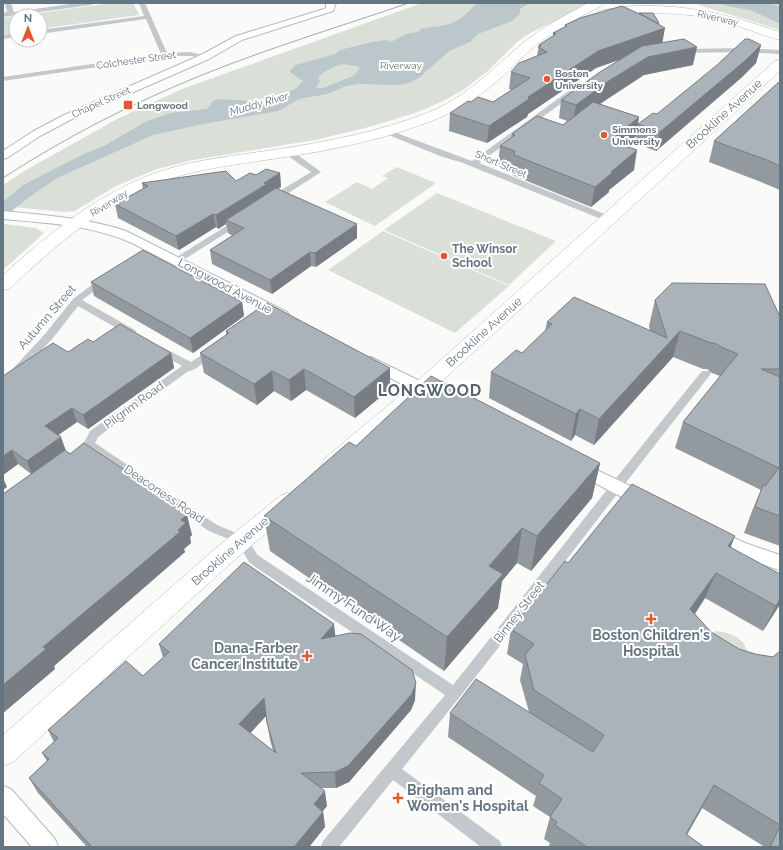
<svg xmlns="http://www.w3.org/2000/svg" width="783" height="850" viewBox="0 0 783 850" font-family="Raleway,sans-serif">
<rect width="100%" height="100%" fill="#fafaf8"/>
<path fill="#dadfd7" d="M112,3H133L139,15L40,29V16H17Z
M422,3H592L530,33L517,42L489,70L466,88L445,100L418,112L369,127L315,140L193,160L157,169L116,186L75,211L64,212L3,206V185L26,170L119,118L182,89Z
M694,3H780V30L702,6Z
M16,16V33L3,34V18Z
M397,167L436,183L375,226L325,202L357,182L372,189L388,178L382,176Z
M437,193L556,241L509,285L384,230Z
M3,224L36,228L44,233L3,270Z
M383,231L509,286L455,333L328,270Z
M715,631C727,632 744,637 747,651L746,652L712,635Z"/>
<path fill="#bbc7cb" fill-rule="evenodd" d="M479,3H532L526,5L520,9V14L512,21L478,34L470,42L449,51L420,77L409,83L398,85L358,84L346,86L327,94L299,99L278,111L203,124L153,135L57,178L32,195L3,218V202L23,185L84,154L106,145L145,122L171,113L207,109L213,101L217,99L255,101L272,98L295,89L303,81L290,72L291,69L296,65L335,54L340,50L372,42L385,40L391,42L409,33L419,32L420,29C434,26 448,27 460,19C467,14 471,7 479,3ZM342,64L357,66L360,68L353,76L323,88H316L320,81L318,78C324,71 333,66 342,64Z
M719,3H769L780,7V24L751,10L731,7Z"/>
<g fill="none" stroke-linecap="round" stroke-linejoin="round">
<g stroke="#b3babf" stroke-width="2">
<path id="secondary" d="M326,3H336L333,11L242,40L209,59L72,119L40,136L7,158L3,159V151L32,132L64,115L201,55L236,36L321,10L326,8Z
M3,211C45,215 86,218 126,231L287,312L289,315L287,318L282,319L277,318L132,243C91,225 47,223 3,219Z
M371,357L438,390L441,394L438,398L433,399L428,398L366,365L364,362L366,359Z
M578,461L651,496L654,501L651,506L645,508L639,506L572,471L570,467L572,463Z
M712,528L745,543L780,555V570C764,565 710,548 703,535L706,530Z
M3,786L11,789L55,839L58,847H32L3,814Z"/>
</g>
<g stroke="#b4b9bd" stroke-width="1">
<path id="highway" d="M588,3H603L601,6C578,18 555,30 535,46C524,55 514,66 503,76C484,93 462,109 439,118C388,139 333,150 279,158C240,164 200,168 163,181C104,203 55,246 9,289L3,290V275C47,235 94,197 150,175C189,160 232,156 273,150C326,142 378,132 427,113C466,98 492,69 523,43C543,27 566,15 588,3Z
M634,6C688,4 729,15 780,32V40C761,35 743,27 725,22C685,11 643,11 603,18L599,17L597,14L599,11L603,10Z
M780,60V71L429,393L341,470L333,472L325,470L322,464L325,458L415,383L775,61Z
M288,493L296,496L299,502L296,508L232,562L13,762L3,766V735L216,548L280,496Z"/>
</g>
<path fill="#c3c8cc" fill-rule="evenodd" d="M5,3H11L14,12L77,3H94L91,5L3,17V13L7,12Z
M139,3H145L167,53L190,52L207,56V58L190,56H172L3,81V77L161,54L146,19L40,34V30L144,16Z
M16,33V37L3,39V35Z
M741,48L780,50V54L741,52L683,53L680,51L683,49Z
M570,90H576L577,92L479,163L612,217L613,219L612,221H606L463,163L440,156L379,131L383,129H386L472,161Z
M285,150H291L321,172L276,201H270L269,199L270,197L311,172L285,154Z
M239,218L243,221L242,223L180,262L177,263L172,260Z
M104,277L107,278L109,280L107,282L82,300L135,330L136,332L135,334H127L78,306L53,338L16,378L3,384V376L8,374L45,334L73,299L101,278Z
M158,345L191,362L209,350L213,349L218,352L195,369L187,372L98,437L95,443L217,525L246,537L257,554L262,558L453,685C536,581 618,474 702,371H710L711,373L710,375C606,506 507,640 402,769L500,841L502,847H481L393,780L339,847H321L323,841L445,695L254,566L249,562L238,543L209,531L89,450L83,452L79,451L77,448L85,441L90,431L182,366L154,350L153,348L154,346Z"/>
<use href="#secondary" fill="#fff" fill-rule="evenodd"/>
<use href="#highway" fill="#fff" fill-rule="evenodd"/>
<path stroke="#a2aab0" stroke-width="1" d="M3,178C64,138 129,105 197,77C266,49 338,27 409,3"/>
</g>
<path fill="#929a9f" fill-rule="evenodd" d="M659,23L662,43L693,65L644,75L600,104L639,117L636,136L624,146L634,170L609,190V192L591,207L512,175V171L498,165L500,146L511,138L512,134L563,125L567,121L559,118L561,100L623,58L596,68L528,114L527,117L487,143L449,131L450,113L471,102H493L512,90L509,89L511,72L537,56L539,45L553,36V33L565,28V25Z
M761,45L756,63L741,78L656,151L635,143L638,124L657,114Z
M780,81V190L761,182L709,162L714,141Z
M280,173L281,187L278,189L357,238L316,267L311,266L272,294L212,264L210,250L233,236L228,233L226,224L218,229L216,227L179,250L118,218L115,204L143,189L142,183L236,181L256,175Z
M91,282L242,302L244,316L193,353L94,296Z
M655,300L780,317V546L744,533L752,511L761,490L675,448L683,422L720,376L712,373L707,369H703L673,357L594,445L575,435L571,441L489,398L491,372L522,353L545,331L547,322L650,330L649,326Z
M226,331L390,368V389L355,418L306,390L291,401L274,391L257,405L204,373L200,353L226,335Z
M93,342L171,353L174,368L88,429L77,422L58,435L66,451L70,454L182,508L192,535L190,537L191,543L184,549L185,552L54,666L55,669L3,713V494L31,474L18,464L3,475V376L68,352Z
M356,446L600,463L592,498L531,571L517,563L502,581L498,608L444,671L270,551L264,516Z
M731,547L779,606L763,631L705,598L695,614L711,632L739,649L755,654L773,657L780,651V847H765L702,808L687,835L704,847H551L549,846L550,843L544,839L550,817L533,806L536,796L448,737L450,713L529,712L520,680L523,664L507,654L511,629L568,563Z
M335,636L415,700L411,710L349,782L336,788H321L327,806L323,811L325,827L309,847H87L38,793L29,778L47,761L42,753L54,742L48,730L143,676L163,658L159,644ZM266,716L270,740L273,751L250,733Z"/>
<path fill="#777d82" d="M665,28L662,45L596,68L528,114L527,117L487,143L489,126L528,97L598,51Z
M761,45L756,63L741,78L656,151L660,132Z
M697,47L693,65L644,75L607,99L573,123L576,105L610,80L648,57Z
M639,117L636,136L607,160L610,141Z
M637,150L634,170L609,190V192L591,207L595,187L611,172Z
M280,173L281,187L226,220V224L218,229L216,215L264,183Z
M213,214L216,227L179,250L176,236Z
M357,224V238L316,267L315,253Z
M310,252L311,266L272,294L270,280Z
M242,302L244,316L193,353L190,338Z
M680,331L673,357L594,445L599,419Z
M171,353L174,368L88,429L83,415Z
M390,368V389L355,418L354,397Z
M304,369L306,390L291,401L289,380Z
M272,371L274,391L257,405L254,384Z
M72,408L77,422L51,440L45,426Z
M580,409L575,435L571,441L576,414Z
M61,437L66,451L32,475L27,461Z
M12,450L18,464L3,475V456Z
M600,463L592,498L531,571L537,536Z
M3,478L7,487L3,490Z
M182,508L184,517L187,515L192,535L190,537L191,543L184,549L185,552L54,666L55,669L3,713V685L43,647L178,530L180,510Z
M522,528L517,563L502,581L498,608L444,671L447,637L489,566Z
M735,536L725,562L728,546Z
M716,573L705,598L681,634L690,609Z
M780,599V604L763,631L776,606Z
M334,624L336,641L321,639Z
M416,683L415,700L411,710L349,782L336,788L335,772Z
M264,698L267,715L243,741L239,724Z
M714,785L702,808L680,847Z
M325,791L327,806L316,819L314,804Z
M323,812L325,827L309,847H294Z"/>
<path fill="#aab3b9" stroke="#777d82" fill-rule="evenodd" d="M622,6L646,17L665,28L598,51L528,97L529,99L489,126L450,113L468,101L471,102L478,97L493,102L530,78L511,72L519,63L547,52L538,47L541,46L539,45L556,34L553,33L567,26L565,25L580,18Z
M639,13H653L659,23H657L646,17Z
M684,39L697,47L648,57L610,80L576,105L561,100L600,72L642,46Z
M745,39H749L761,45L746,60L660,132L638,124L653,113L657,114L717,65Z
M780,81V166L767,160L714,141Z
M593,102L639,117L610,141L637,150L611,172L612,173L595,187L514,155L515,151L500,146L515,135L512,134L537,116L563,125Z
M266,169L280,173L264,183L267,184L216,215L213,214L176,236L115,204L148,186L142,183L226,171L236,181L250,173L256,175Z
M276,188L357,224L315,253L310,252L270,280L210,250L244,228L226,220Z
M143,250L242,302L190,338L91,282Z
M672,283L765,284L780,317V369H761L780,377V516L755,507L763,485L765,486L779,468L683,422L738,354L721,347L715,343H711L680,331L599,419L580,409L576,414L491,372L516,350L522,353L552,324L547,322L574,297L667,338L655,300Z
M267,303L390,368L354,397L304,369L289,380L272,371L254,384L200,353L229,333L226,331Z
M120,324L171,353L83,415L72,408L45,426L61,437L27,461L12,450L3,456V376L53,343L68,352L88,339L93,342Z
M431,376L600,463L537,536L522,528L489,566L503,574L447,637L264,516L349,442L356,446Z
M84,443L182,508L180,510L187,515L181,520L186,523L178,530L180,532L43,647L46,649L3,685V494L65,450L70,454Z
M632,484L735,536L728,546L780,574V599L776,606L716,573L690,609L711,632L739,649L755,654L773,657L780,651V825L714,785L686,834L704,847H587L555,825L557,822L550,817L562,799L539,783L544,775L450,713L476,679L593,752L604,735L534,690L525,655L534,644L511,629L565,561L568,563Z
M244,562L334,624L321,639L350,633L361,634L412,670L416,683L412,694L348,766L335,772L301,773L325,791L314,804L323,812L294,847H92L29,778L49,759L42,753L58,738L48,730L126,661L143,676L169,652L159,644ZM264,698L267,723L276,753L239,724Z
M780,826V847H770Z"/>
<g fill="#e4572e" stroke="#fff" stroke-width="1.5">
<circle cx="547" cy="79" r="4"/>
<rect x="123" y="100" width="10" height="10" rx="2"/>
<circle cx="604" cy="135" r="4"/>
<circle cx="444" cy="256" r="4"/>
<path d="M649 613h4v4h4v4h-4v4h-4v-4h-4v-4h4z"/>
<path d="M305 650h4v4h4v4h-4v4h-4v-4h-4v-4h4z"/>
<path d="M396 792h4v4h4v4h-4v4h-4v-4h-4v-4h4z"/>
</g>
<g text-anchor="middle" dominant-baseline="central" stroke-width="4" stroke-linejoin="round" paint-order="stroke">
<g font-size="10" fill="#657683" stroke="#fff">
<text transform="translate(718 18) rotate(13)">Riverway</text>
<text transform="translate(136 60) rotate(-8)">Colchester Street</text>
<text transform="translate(101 102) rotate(-24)">Chapel Street</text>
<text transform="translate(501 164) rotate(23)">Short Street</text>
<text transform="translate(109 203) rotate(-32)">Riverway</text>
</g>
<g font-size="10" fill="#687a64" stroke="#fff">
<text x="401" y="65">Riverway</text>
</g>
<g font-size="10" font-weight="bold" fill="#657683" stroke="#fff" text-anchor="start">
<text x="555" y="73">Boston<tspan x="555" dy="12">University</tspan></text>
<text x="137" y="105">Longwood</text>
<text x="612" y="129">Simmons<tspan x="612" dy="12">University</tspan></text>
</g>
<g font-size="11" font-style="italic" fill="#60757c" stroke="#fff">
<text transform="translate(259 104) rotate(-16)">Muddy River</text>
</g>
<g font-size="12" fill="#657683" stroke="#fff">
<text transform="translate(724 114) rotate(-42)">Brookline Avenue</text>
<text transform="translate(225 286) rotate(28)">Longwood Avenue</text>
<text transform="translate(47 317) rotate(-49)">Autumn Street</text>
<text transform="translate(484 332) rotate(-42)">Brookline Avenue</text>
<text transform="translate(134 405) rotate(-36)">Pilgrim Road</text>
<text transform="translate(164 494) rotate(34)">Deaconess Road</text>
<text transform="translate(230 551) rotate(-41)">Brookline Avenue</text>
<text transform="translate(519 612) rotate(-52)">Binney Street</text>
</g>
<g font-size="12" font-weight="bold" fill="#657683" stroke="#fff" text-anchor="start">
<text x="452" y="249">The Winsor<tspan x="452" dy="14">School</tspan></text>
</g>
<g font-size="14" fill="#657683" stroke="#fff">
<text transform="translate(354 607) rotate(34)">Jimmy Fund Way</text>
</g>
<g font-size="14" font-weight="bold" fill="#657683" stroke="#fff">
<text x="651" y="635">Boston Children's<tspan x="651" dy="16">Hospital</tspan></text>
<text x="298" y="648" text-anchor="end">Dana-Farber<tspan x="298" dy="16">Cancer Institute</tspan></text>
<text x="407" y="790" text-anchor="start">Brigham and<tspan x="407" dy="16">Women's Hospital</tspan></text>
</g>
<g font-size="16" font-weight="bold" letter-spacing="1" fill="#57646e" stroke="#fff">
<text x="430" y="390">LONGWOOD</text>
</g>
</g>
<rect width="783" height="850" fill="none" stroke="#657683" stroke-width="8"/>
<g transform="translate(28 28)"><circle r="19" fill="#ffffff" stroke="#c1c8cd"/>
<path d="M0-3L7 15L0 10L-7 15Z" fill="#e4572e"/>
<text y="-6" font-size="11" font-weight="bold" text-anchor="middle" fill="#657683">N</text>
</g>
</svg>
